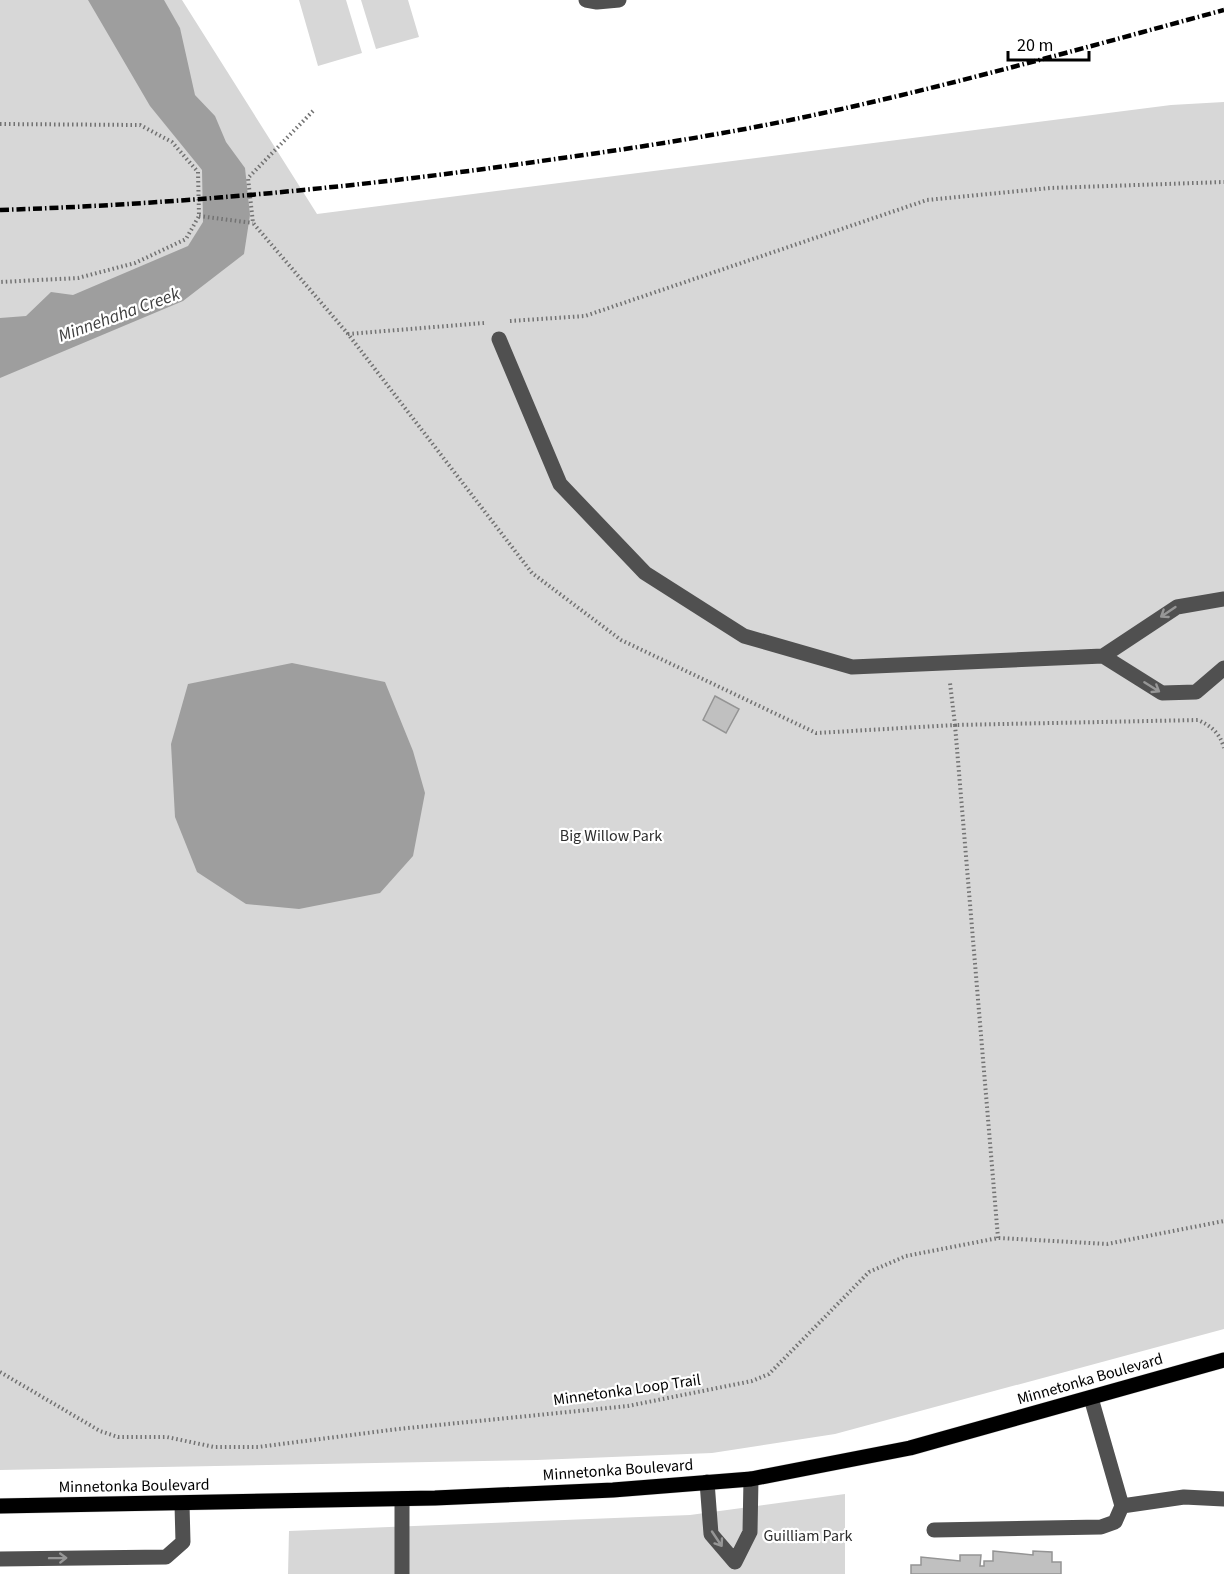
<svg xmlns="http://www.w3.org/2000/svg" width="1224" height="1574" viewBox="0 0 1224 1574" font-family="'Source Sans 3',sans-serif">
<rect width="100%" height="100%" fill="#fff"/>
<path fill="#d7d7d7" d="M0,0H182L317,214L1171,105L1224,102V1329L835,1434L712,1453L537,1460L0,1470Z
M299,0H346L362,53L318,66Z
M361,0H408L419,37L376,49Z
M845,1494V1574H288L289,1531L690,1515Z"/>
<path fill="#9e9e9e" d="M88,0H164L180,28L195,95L215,116L226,142L245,168L250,215L244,254L183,301L0,378V318L26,316L51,292L73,295L188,246L203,222L202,170L150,106Z
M292,663L385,682L413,751L425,793L413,856L380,893L299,909L246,904L197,872L175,817L171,744L188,684Z"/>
<path fill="#c0c0c0" stroke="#949494" stroke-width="1.5" d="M715,696L739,709L726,733L703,720Z
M993,1551L1033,1555V1551L1052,1552V1562H1061V1574H911V1565H921V1557L960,1561V1555H981L980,1566H984V1561H993Z"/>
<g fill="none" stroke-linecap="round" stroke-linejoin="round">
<g stroke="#dbdbdb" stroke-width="16">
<path id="major" d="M0,1506L435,1498L613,1490L751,1479L910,1448L1224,1360"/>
</g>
<path stroke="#727272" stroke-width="4" stroke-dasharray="1.5 3" stroke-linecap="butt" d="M313,111L248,178L253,223L348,334
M0,124L140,125L172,142L198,172L199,216L186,239L135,263L78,278L0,282
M199,216L253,223
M510,321L585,316L927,200L1050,188L1224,182
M484,323L348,334L532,573L621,640L816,733L955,725L950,683
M998,1238L955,725L1198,720C1211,726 1220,733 1224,748
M0,1372L100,1431L118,1437H167L214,1447H258L398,1429L628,1406L752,1381L769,1374L869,1272L906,1256L998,1238L1107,1244L1224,1221"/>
<path stroke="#505050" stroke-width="15" d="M586,0L597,2L619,0
M499,339L560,484L645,573L744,636L852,667L1103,656L1177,607L1224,599
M1103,656L1162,693L1196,692L1224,668
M1091,1398L1122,1506L1184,1497L1224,1499
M707,1482L711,1534L735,1562L750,1532L751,1479
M934,1530L1101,1527L1115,1522L1122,1506
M0,1559L166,1557L183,1542L182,1504
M402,1574V1499"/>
<use href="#major" stroke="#000" stroke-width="15"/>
<path stroke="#000" stroke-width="4.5" stroke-dasharray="9 3 1.5 3" stroke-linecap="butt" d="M0,210C181,204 362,187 541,161C628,149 715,136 800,118C943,88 1083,48 1224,10"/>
</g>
<defs><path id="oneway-shaft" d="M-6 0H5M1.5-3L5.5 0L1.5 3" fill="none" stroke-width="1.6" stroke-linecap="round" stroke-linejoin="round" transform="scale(1.5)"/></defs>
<g stroke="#969696">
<use href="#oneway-shaft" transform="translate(1168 612) rotate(146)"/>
<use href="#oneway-shaft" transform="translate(1152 687) rotate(32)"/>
<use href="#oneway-shaft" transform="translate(717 1539) rotate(56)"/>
<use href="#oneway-shaft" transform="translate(58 1558) rotate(-1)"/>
</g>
<g text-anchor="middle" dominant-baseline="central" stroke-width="4.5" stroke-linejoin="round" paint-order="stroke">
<g font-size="16" fill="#2e2e2e" stroke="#fff">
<text x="611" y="836">Big Willow Park</text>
<text x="808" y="1536">Guilliam Park</text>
</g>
<g font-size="16" fill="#000" stroke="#fff">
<text transform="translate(1090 1379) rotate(-16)">Minnetonka Boulevard</text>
<text transform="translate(627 1390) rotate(-8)">Minnetonka Loop Trail</text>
<text transform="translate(618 1470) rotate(-4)">Minnetonka Boulevard</text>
<text transform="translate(134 1486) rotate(-1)">Minnetonka Boulevard</text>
</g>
<g font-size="18" font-style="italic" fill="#3f3f3f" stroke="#fff">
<text transform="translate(119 315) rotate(-20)">Minnehaha Creek</text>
</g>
</g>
<path d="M1008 51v9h81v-9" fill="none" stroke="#000000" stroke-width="3"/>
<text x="1017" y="51" font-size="18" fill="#000000" stroke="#ffffff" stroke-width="4.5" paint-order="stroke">20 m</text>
</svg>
